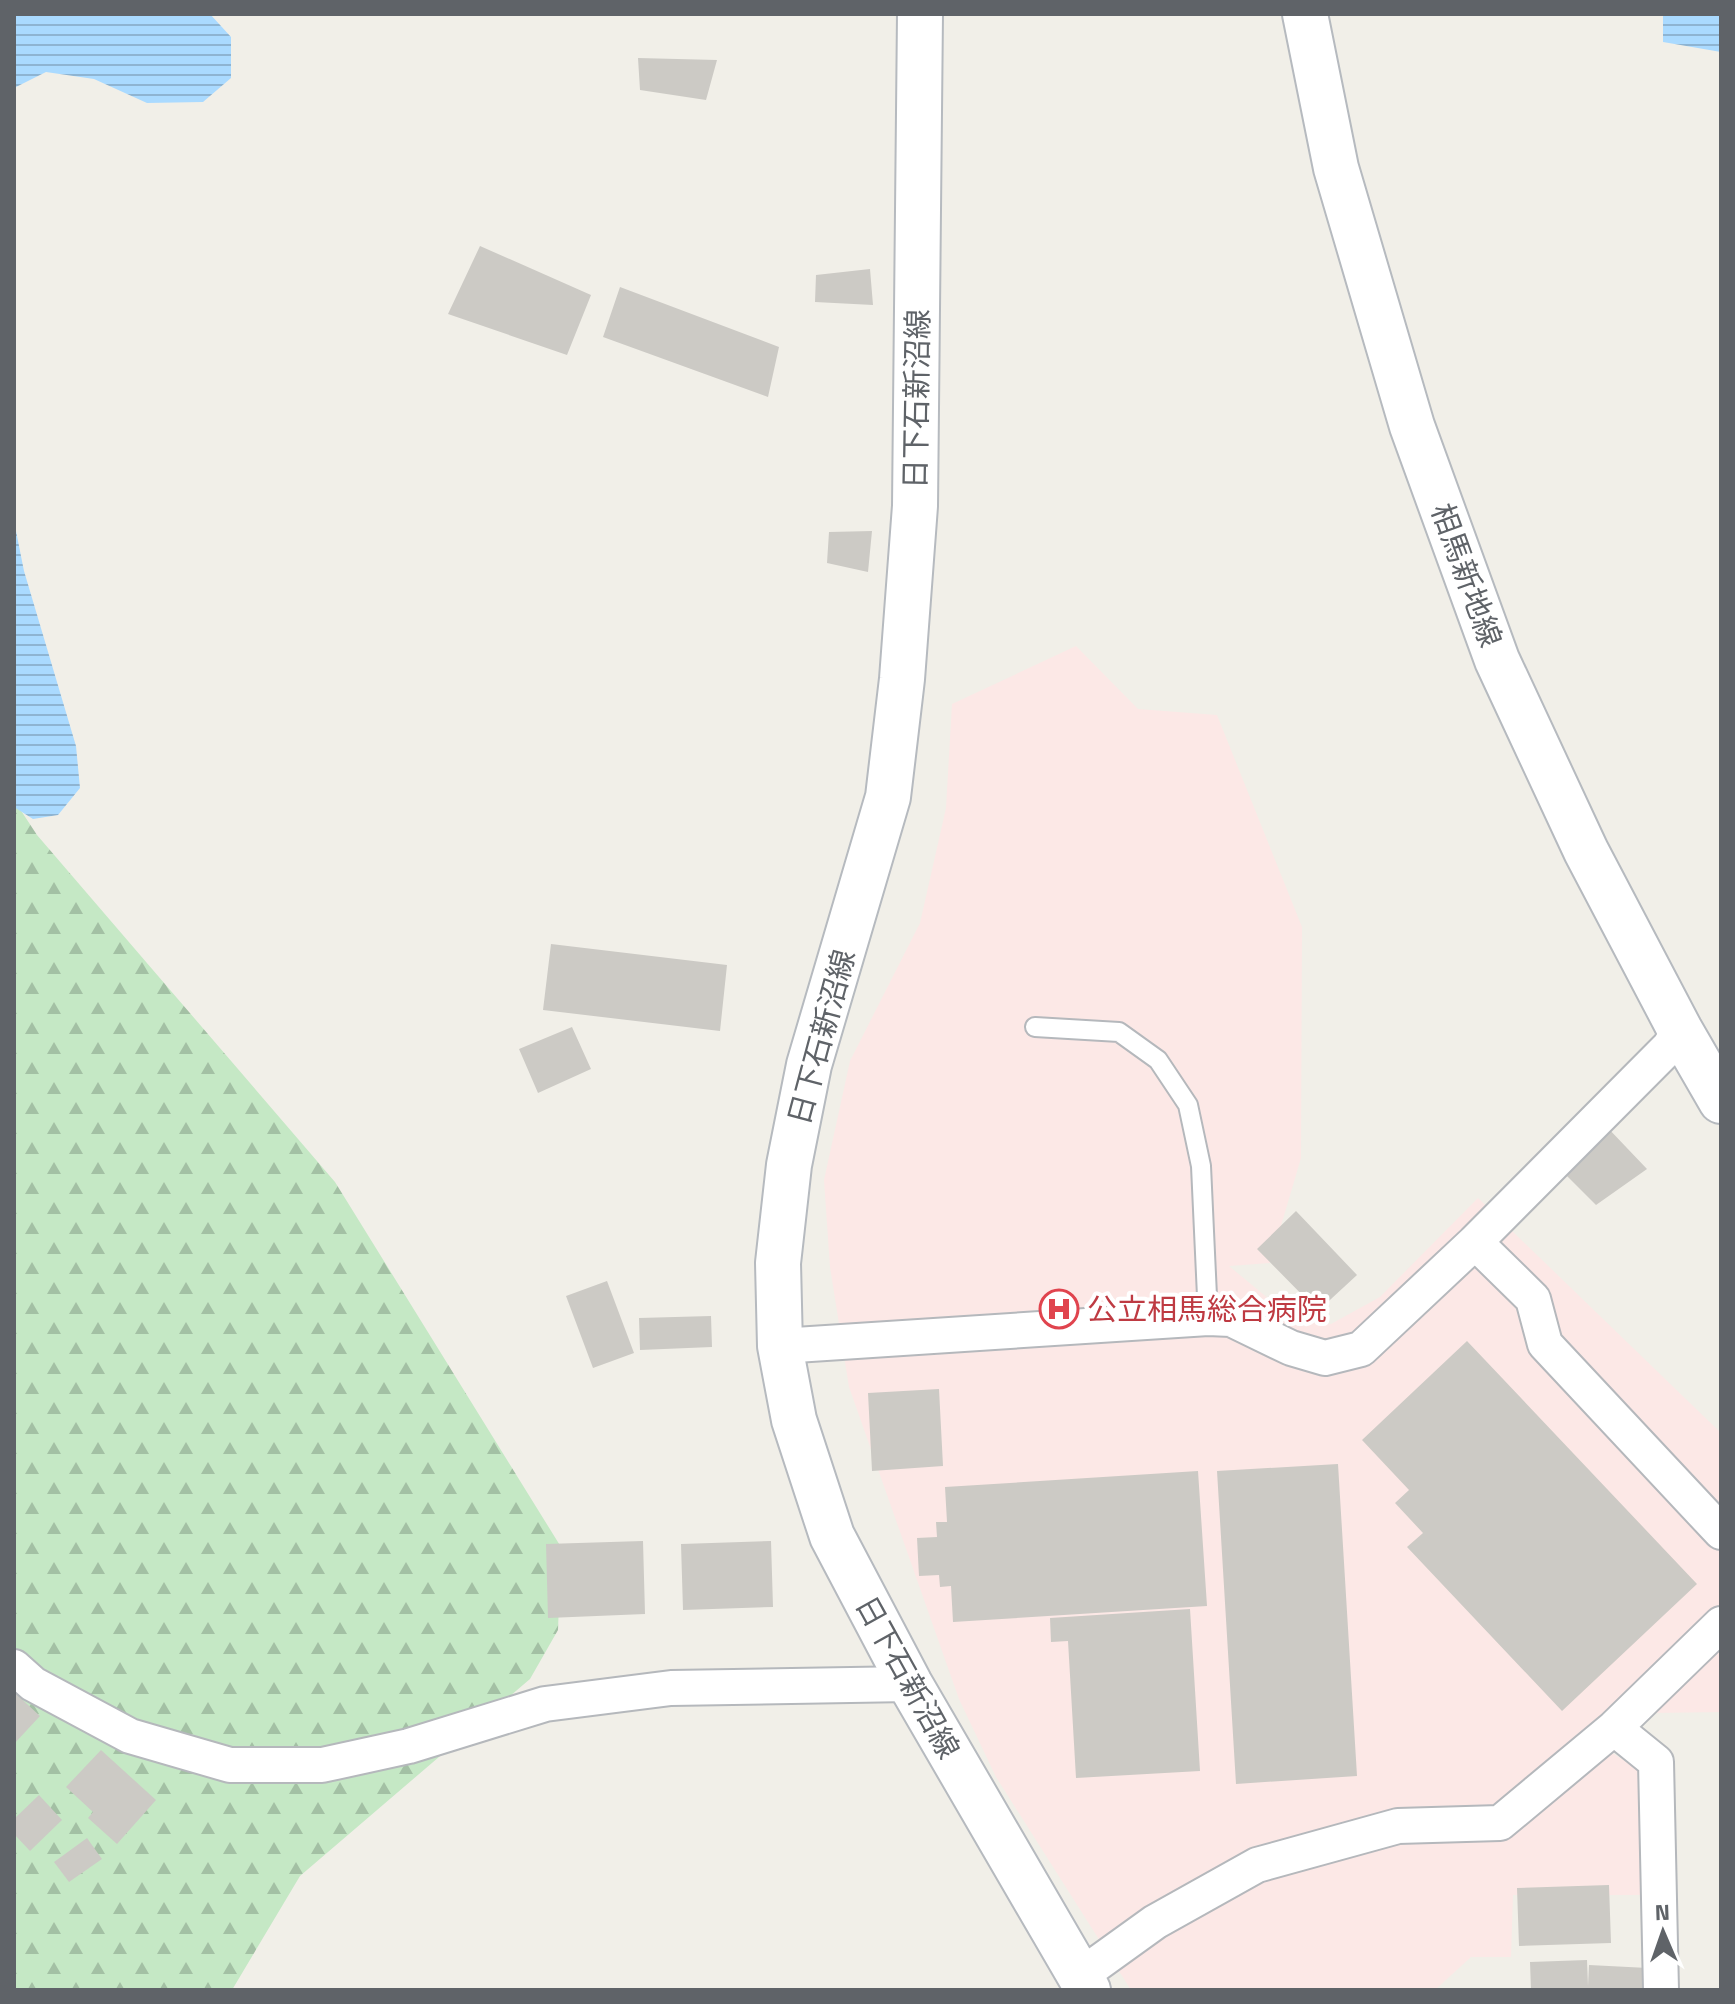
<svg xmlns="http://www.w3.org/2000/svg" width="1735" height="2004" viewBox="0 0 1735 2004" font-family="'Titillium Web','Noto Sans JP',sans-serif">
<defs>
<pattern id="forest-firs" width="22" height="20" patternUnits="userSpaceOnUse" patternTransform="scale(2)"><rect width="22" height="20" fill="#c5e8c5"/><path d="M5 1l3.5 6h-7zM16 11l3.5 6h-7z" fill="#a3c0a4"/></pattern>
<pattern id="water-rules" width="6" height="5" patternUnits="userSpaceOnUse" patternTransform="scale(2)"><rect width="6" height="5" fill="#aadaff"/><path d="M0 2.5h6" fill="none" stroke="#8eb4d2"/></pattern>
</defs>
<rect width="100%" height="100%" fill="#f1efe8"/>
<path fill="#fce8e6" d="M1076,646L1138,709L1217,715L1302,927L1301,1158L1270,1263L1229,1266L1297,1322L1331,1324L1380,1297L1478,1198L1721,1433V1712L1651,1713L1609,1751L1642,1772L1640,1895H1513L1511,1957H1471L1435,1990H1131L996,1777L959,1699L849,1387L830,1267L824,1180L850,1061L920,923L946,808L952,704Z"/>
<path fill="url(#forest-firs)" d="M14,800L37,835L335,1182L561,1547L558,1630L530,1679L300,1876L232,1990H14Z"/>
<path fill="url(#water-rules)" d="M14,14H210L231,37V78L203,102L147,103L94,79L46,72L14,88Z
M1663,14H1721V52L1663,42Z
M14,521L24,571L76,746L80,788L58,815L33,819L14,807Z"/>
<path fill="#cccac5" d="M638,58L717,60L706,100L640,90Z
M480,246L591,295L567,355L448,314Z
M870,269L873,305L815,302L816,275Z
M620,287L779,347L768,397L603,337Z
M872,531L868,572L827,563L829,532Z
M551,944L727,965L720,1031L543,1010Z
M572,1027L591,1069L538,1093L519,1049Z
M1606,1126L1647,1169L1596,1205L1567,1176Z
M1296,1211L1357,1275L1318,1311L1257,1249Z
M607,1281L634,1353L593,1368L566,1296Z
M711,1316L712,1347L640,1350L639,1318Z
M1467,1341L1697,1584L1562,1711L1407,1547L1423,1533L1395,1503L1409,1490L1362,1440Z
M939,1389L943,1466L872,1471L868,1393Z
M1338,1464L1357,1776L1236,1784L1217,1471Z
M1198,1471L1207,1606L953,1622L951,1586L940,1587L939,1575L919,1576L917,1538L937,1537L936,1522H947L945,1487Z
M643,1541L645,1614L548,1618L546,1544Z
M771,1541L773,1607L683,1610L681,1544Z
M1190,1609L1200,1771L1076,1778L1068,1641L1051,1642L1050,1618Z
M14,1692L40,1716L14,1744Z
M101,1750L156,1800L117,1844L88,1818L93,1812L66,1787Z
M39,1795L62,1820L30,1851L14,1834V1819Z
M87,1838L102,1859L69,1882L54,1862Z
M1609,1885L1611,1943L1519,1946L1517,1888Z
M1587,1960L1588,1986L1589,1965L1648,1968L1647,1990H1531L1530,1962Z"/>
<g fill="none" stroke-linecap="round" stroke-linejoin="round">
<g stroke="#b5b8bc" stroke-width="22">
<path id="service" d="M1035,1027L1119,1032L1158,1060L1188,1105L1201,1166L1208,1318"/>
</g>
<g stroke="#b5b8bc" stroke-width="38">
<path id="minor" d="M1680,1030L1669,1047L1475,1242L1533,1299L1545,1344L1721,1532
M780,1346L1208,1318L1231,1319L1291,1348L1325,1358L1361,1349L1475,1242
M14,1667L33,1684L130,1736L230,1765H322L409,1746L545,1704L671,1688L910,1684
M1614,1728L1656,1762L1661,1990
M1080,1976L1155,1922L1257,1865L1398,1826L1500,1823L1614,1728L1721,1624"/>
</g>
<g stroke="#b6babf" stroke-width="48">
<path id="secondary" d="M920,14L915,506L902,679L888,797L809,1065L789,1165L778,1263L780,1346L794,1420L832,1536L910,1684L1088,1990
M1305,14L1336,168L1412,426L1497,660L1586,851L1680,1030L1721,1101"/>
</g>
<use href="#service" stroke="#fff" stroke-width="18"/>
<use href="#minor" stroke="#fff" stroke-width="34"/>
<use href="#secondary" stroke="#fff" stroke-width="44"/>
</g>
<defs>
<g id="hospital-ring" transform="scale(2)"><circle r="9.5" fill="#fff" stroke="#e0444e" stroke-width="1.5"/><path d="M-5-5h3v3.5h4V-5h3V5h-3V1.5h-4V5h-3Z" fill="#e0444e"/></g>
</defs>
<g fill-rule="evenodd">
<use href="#hospital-ring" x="1059" y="1309"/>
</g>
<g text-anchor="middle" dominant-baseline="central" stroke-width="8" stroke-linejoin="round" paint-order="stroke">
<g font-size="30" fill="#5f6368" stroke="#fff">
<text transform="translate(916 399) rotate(-89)">日下石新沼線</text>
<text transform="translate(1467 575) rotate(70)">相馬新地線</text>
<text transform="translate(821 1037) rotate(-75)">日下石新沼線</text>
<text transform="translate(908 1677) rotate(61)">日下石新沼線</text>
</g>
<g font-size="30" fill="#be3a42" stroke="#fff" text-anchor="start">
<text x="1087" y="1309">公立相馬総合病院</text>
</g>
</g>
<rect width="1735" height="2004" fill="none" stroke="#5f6368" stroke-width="32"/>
<g transform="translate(1663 1932) rotate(358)" stroke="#ffffff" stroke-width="6" paint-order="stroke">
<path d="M0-6L14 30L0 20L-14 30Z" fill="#5f6368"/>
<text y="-12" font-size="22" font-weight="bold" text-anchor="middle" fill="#5f6368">N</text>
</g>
</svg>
